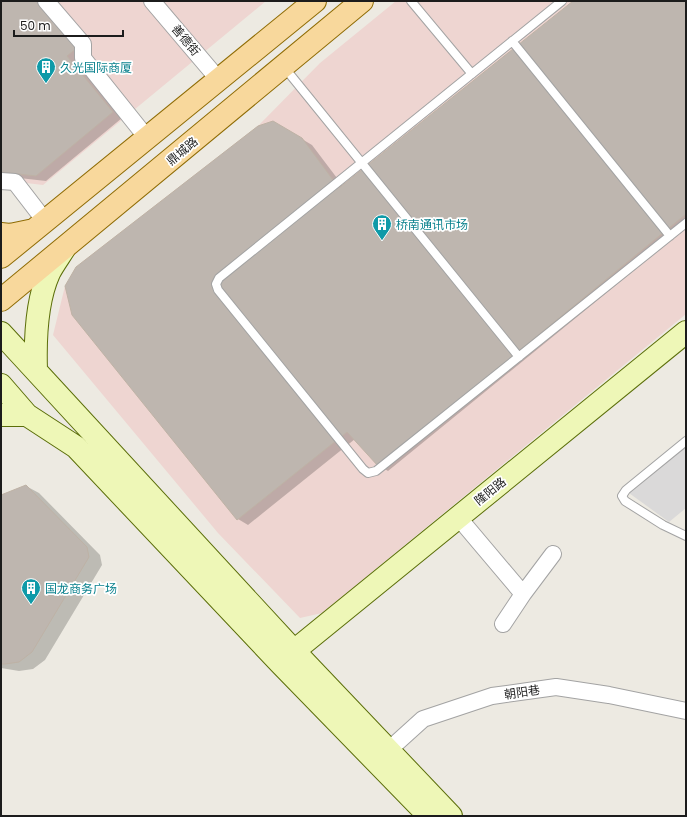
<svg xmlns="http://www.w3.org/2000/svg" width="687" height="817" viewBox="0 0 687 817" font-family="Poppins,'Noto Sans SC',sans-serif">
<rect width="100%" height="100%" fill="#edeae2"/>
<path fill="#dad9d9" d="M686,447V508L669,522L629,493Z"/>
<path fill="#eed5d1" d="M1,1H266L43,185L1,180Z
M396,1H686V314L322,613L300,618L218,533L53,335L65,286L76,267L258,126L320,63Z"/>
<path fill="#0003" d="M1,1H43L122,118L46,181L1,176Z
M575,1H686V228L388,471L378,465L355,439L248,525L238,519L273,122L312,145L343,186Z
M26,486L39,493L100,555L102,565L45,660L33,669L19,671L1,668V497Z"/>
<path fill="#beb6af" stroke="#beb2a5" d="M1,1H38L77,48L67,56L113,112L36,176L1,172Z
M573,1H686V214L378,466L347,432L237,520L72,315L65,286L76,267L258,126L273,121L302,138L339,188Z
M26,485L87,547L89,557L32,652L19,662L5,664H1V495Z"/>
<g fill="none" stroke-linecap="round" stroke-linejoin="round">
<g stroke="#a3a3a3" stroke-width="10">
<path id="lane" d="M411,1L472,74
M562,1L219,278L216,284L218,290L363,469L368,473L376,471L686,223
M512,41L670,236
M284,67L519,357
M686,441L626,490L622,496L625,501L663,525L686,536"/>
</g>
<g stroke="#a3a3a3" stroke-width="18">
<path id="street" d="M46,1L83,44V58L147,138
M152,1L219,80
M1,181L15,182L45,221
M458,517L523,594
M503,624L523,594L553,554
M381,757L423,719L492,696L556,687L609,695L686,711"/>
</g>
<g stroke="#5b6e09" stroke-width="24">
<path id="secondary" d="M1,333L294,651L451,816
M36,370C35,339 36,302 49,273C53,265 59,257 64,249
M1,385L27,415L76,447L280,663L429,816
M1,415H27
M294,651L686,332"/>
</g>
<g stroke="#8f6c05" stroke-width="24">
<path id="primary" d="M1,234L10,235L34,230
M1,257L315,1
M1,300L362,1"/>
</g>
<use href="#lane" stroke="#fff" stroke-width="8"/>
<use href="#street" stroke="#fff" stroke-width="16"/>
<use href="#secondary" stroke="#eef7b7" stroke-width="22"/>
<use href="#primary" stroke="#f8d89c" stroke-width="22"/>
</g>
<defs>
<g id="building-pin" transform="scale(1)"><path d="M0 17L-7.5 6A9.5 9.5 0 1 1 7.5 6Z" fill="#0f9aa8" stroke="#fff"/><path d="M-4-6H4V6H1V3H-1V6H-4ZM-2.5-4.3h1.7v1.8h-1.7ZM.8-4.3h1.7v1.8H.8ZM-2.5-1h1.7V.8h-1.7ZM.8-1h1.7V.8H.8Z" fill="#fff"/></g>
</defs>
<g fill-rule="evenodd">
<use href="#building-pin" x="46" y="67"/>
<use href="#building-pin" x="382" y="224"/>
<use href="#building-pin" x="31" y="588"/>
</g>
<g text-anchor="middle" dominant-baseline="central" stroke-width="3.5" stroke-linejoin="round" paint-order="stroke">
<g font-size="12" fill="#1c1c1c" stroke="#fff">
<text transform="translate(186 40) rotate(50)">善德街</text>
<text transform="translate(182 151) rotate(-40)">鼎城路</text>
<text transform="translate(490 491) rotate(-39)">隆阳路</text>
<text transform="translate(522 692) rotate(-8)">朝阳巷</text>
</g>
<g font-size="12" fill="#0d838f" stroke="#fff" text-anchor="start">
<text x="60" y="67">久光国际商厦</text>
<text x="396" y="224">桥南通讯市场</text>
<text x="45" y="588">国龙商务广场</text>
</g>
</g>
<rect width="687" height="817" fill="none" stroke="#1c1c1c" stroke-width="4"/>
<path d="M14 30v6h109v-6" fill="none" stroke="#1c1c1c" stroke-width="2"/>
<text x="20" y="30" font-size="12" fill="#1c1c1c" stroke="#ffffff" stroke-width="3" paint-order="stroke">50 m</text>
</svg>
